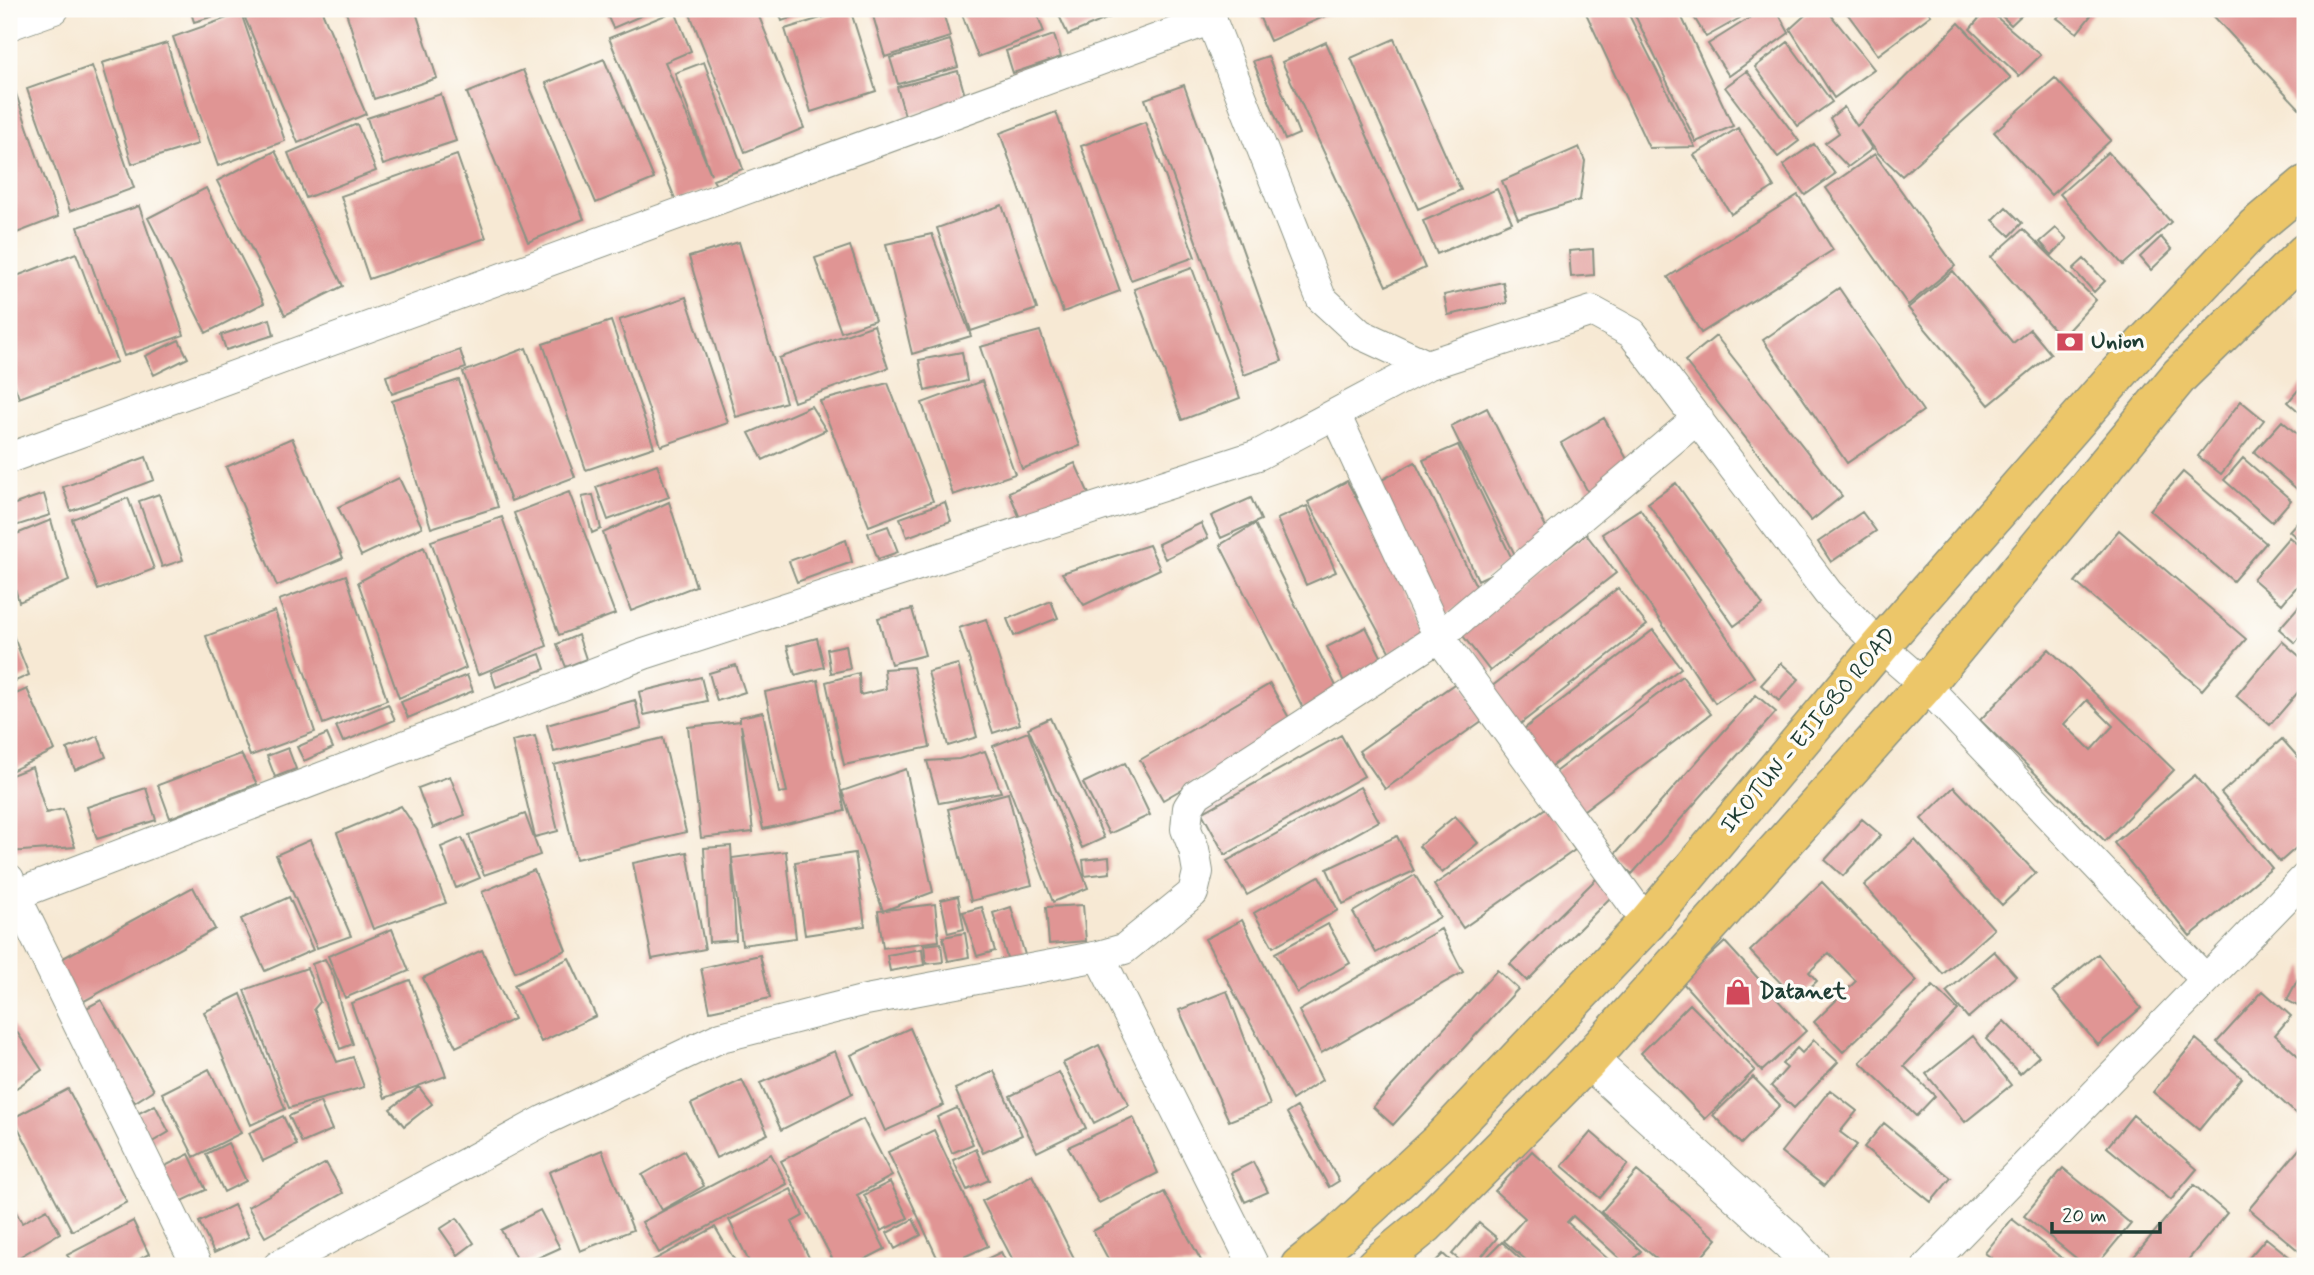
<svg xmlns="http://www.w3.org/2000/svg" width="2314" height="1275" viewBox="0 0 2314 1275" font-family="Mynerve,sans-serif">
<rect width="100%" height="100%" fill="#fdfcf7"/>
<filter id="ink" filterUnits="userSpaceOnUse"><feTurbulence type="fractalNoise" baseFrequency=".0143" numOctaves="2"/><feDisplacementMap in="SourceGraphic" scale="14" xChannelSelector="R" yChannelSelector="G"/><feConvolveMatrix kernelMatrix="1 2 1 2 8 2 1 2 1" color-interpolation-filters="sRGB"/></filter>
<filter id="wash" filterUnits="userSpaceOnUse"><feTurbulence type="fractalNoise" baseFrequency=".00686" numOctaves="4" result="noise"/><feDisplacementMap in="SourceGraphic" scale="28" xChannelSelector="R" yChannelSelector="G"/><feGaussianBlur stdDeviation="1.57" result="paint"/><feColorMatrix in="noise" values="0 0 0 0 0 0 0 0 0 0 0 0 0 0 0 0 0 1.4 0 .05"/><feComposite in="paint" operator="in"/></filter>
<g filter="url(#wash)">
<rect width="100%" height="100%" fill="#f7e9d4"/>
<g id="blocks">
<path fill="#e09594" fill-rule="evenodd" d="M190,9H219L221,14L194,22Z
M265,9H321L366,114L298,143L245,18Z
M345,9H415L437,78L374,99Z
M604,9H657L613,28Z
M688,9H756L804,128L745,152Z
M778,9H816L782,21Z
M850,9L876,91L811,112L785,29Z
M871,9H942L950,37L885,57Z
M960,9H1035L1044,32L978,57Z
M1056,9H1125V11L1068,35Z
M1256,9H1341L1270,41Z
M1584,9H1626L1695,147L1649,148Z
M1632,9H1678L1733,126L1696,142Z
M1689,9H1741L1740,18L1706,37Z
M1764,9H1776L1789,33L1729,76L1708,44Z
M1812,9H1826L1874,69L1834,98L1790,29Z
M1844,9H1926L1931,15L1878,55Z
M1987,9L2041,55L2019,76L1970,29Z
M1995,9H2028L2011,25Z
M2065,9H2096L2077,33L2057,18Z
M2207,9H2305V105L2300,109Z
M675,11L691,51L665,62L711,174L675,73L704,62L743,169L713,180L716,185L676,201L609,38Z
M241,13L285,141L218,166L173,37Z
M1959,23L2011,78L1902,176L1878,153L1860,130L1872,149L1848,167L1825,143L1839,133L1830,118L1844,107L1857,126Z
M1054,35L1061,57L1013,73L1006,51Z
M1394,39L1461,190L1418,209L1351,58Z
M950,40L958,67L898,84L890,58Z
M1326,42L1425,268L1386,286L1282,62Z
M1788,42L1832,102L1798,126L1755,67Z
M167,43L198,144L132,164L102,63Z
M1268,56L1299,134L1285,140L1253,61Z
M604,59L654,179L596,203L546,83Z
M92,66L134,188L70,211L27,89Z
M523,70L584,219L528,242L467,93Z
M958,71L966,99L905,116L897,87Z
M1747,71L1799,141L1778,157L1725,87Z
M2055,78L2111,140L2051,195L1994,132Z
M1184,85L1282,361L1244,375L1145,99Z
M15,91L58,217L9,236V94Z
M441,94L456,141L383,165L367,118Z
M1056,112L1120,291L1063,312L1000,133Z
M1145,122L1195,257L1131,280L1081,146Z
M357,124L376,171L306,198L288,153Z
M1738,128L1774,187L1731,214L1694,155Z
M1814,144L1835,174L1805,195L1783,165Z
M1579,147L1585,161L1580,200L1518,219L1502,181Z
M275,151L343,286L285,315L217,181Z
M2108,152L2171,222L2123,265L2060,194Z
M1875,154L1955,266L1908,305L1826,188Z
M457,155L486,238L369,279L341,196Z
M206,188L264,303L206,333L148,218Z
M1497,189L1512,222L1437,254L1423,221Z
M1798,195L1833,250L1701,333L1668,277Z
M1002,205L1037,309L971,331L937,228Z
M139,206L184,335L124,356L78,227Z
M2006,207L2022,223L2010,236L1993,220Z
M2056,228L2067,239L2052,255L2040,242Z
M2023,229L2096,300L2061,338L1991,257Z
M932,234L971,336L912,354L886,244Z
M2161,237L2172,250L2151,270L2140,257Z
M739,242L786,402L736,417L689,257Z
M850,246L875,320L841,332L815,258Z
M1593,249L1594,275L1571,277L1569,251Z
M76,253L117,362L19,398L9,370V279Z
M2084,259L2105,281L2094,292L2073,269Z
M1192,268L1240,398L1182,420L1134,289Z
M1953,271L2013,343L2030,329L2051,354L1989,405L1908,308Z
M1503,282L1507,303L1448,315L1444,295Z
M1839,288L1923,411L1847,463L1763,340Z
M686,297L728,423L661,446L619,320Z
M270,319L274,335L226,350L221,335Z
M611,321L654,447L586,470L543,344Z
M874,325L888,368L794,402L779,358Z
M1040,331L1080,446L1022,469L980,347Z
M1716,336L1842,496L1811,521L1685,361Z
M179,340L188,358L154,375L145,356Z
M526,348L575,477L511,501L463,372Z
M460,350L466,368L392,394L386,376Z
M962,352L967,381L925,391L919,360Z
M459,380L498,507L431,528L392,401Z
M982,381L1015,474L953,495L922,403Z
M2305,382V417L2288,402Z
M888,383L933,501L869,526L820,401Z
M2241,401L2264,420L2221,474L2198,456Z
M811,406L826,430L763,460L749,433Z
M1487,408L1551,537L1515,555L1451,426Z
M1604,418L1632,468L1588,492L1561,443Z
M2282,421L2305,441V496L2254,452Z
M292,438L343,558L277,586L226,467Z
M1458,445L1514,563L1478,580L1423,460Z
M146,457L154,480L71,511L63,487Z
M2243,458L2291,500L2272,522L2224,480Z
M1415,462L1481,596L1440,617L1378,482Z
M1075,463L1089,494L1022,523L1009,492Z
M657,464L669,497L608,520L596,487Z
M2183,472L2266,543L2233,581L2150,510Z
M399,478L422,527L361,556L338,507Z
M1347,481L1429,632L1390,653L1308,502Z
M1676,483L1763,605L1734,626L1648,503Z
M569,492L615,614L559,635L514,513Z
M44,494L50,515L9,528V506Z
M159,494L183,560L162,567L139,501Z
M593,495L601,529L592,533L582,497Z
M128,498L154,569L98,590L72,519Z
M1251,498L1261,520L1221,538L1211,516Z
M669,502L696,586L631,611L603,533Z
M945,502L951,521L907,537L900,518Z
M1307,506L1336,572L1306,585L1277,519Z
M1640,509L1754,677L1715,703L1602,534Z
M1862,512L1876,531L1831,562L1818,542Z
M2305,513V545L2289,531Z
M502,517L547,646L478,675L431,541Z
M51,520L69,581L19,602L9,568V537Z
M1201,523L1208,538L1165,559L1158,544Z
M1255,524L1339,692L1304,710L1220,545Z
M888,526L898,552L878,559L868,533Z
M2119,530L2246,639L2202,690L2075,582Z
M1586,534L1616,573L1490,671L1460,632Z
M2289,537L2305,551V577L2282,604L2253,579Z
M846,540L852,562L797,582L789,561Z
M1149,545L1160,569L1084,605L1062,573Z
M424,547L466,668L399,698L358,582Z
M346,575L387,700L323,724L279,600Z
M1618,588L1647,625L1515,728L1486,691Z
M2305,599V630L2295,643L2279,629Z
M1051,601L1058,618L1014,636L1007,619Z
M912,609L925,655L891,664L878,618Z
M275,611L315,732L250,756L206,636Z
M986,619L1020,724L993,733L959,628Z
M9,625L29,675L9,684Z
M1366,627L1385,664L1345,684L1327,647Z
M1653,630L1681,668L1548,769L1520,732Z
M578,635L586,659L566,667L557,644Z
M817,638L824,667L795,675L787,646Z
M2282,641L2305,661V684L2270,725L2236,696Z
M846,645L850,669L831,673L827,649Z
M2049,649L2174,770L2105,841L1980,720ZM2087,700L2113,726L2091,750L2064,724Z
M540,654L545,669L496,687L491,672Z
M1781,663L1799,679L1779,701L1761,685Z
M958,664L977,737L948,746L928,672Z
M736,665L745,692L717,701L709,673Z
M913,667L930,747L844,765L826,682L859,673L860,695L886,689L884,669Z
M467,675L473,691L408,718L401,702Z
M1682,676L1711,714L1580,813L1551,775Z
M701,677L707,701L644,715L639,692Z
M818,680L845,811L763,829L741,725L753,832L701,838L688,727L740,721V717L763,712L779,793L787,792L765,692Z
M1460,680L1486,718L1385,789L1359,751Z
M1270,684L1293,725L1163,800L1140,760Z
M27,689L55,750L9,772V697Z
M1756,695L1776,712L1632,874L1613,856Z
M635,700L642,728L554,752L547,725Z
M388,704L395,720L343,742L336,726Z
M1050,718L1104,838L1082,848L1028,728Z
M1028,732L1088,888L1053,902L993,746Z
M327,734L333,748L304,761L297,747Z
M1341,735L1364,776L1225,855L1202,813Z
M98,736L106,757L75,770L67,749Z
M535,736L558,831L535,837L512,741Z
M663,738L686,832L576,859L554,765Z
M2282,739L2305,765V840L2280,862L2221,793Z
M288,748L296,769L275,777L267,756Z
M985,751L1001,792L939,803L927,761L959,759Z
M241,754L257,784L170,818L158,785Z
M1125,763L1150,815L1109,834L1083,783Z
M32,767L46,813L63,809L75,847L9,852V776Z
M906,769L933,892L883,911L842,791Z
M2195,775L2272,868L2190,936L2114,843Z
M450,776L465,815L433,828L418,788Z
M1360,787L1379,821L1247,895L1227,861Z
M1954,787L2036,873L2002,905L1921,819Z
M146,788L156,820L97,839L87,807Z
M1008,793L1032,885L971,901L948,809Z
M401,806L417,830L446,903L373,929L337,833Z
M1546,808L1575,850L1463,928L1434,885Z
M525,814L540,855L484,875L469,835Z
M1455,816L1478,843L1442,873L1419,846Z
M1862,819L1881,835L1843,876L1825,860Z
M1397,836L1414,871L1343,904L1327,869Z
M462,838L480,878L456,888L441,847Z
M310,840L351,936L317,948L276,855Z
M1915,840L1994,929L1943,974L1864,885Z
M731,846L736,940L709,942L704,848Z
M786,851L796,938L742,945L732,858Z
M687,852L705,949L652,959L633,863Z
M855,853L865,926L805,935L795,862Z
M1109,857L1110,873L1085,876L1083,860Z
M534,870L566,950L515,972L482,892Z
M1415,875L1440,917L1376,953L1353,912Z
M1319,876L1338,910L1273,947L1254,913Z
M1596,879L1612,896L1527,981L1510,964Z
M1822,882L1917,981L1843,1052L1814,1022L1856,981L1829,953L1809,972L1817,981L1797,1000L1750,951Z
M193,887L215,929L79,1004L56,962Z
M958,896L964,929L948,933L941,900Z
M289,897L313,950L265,971L241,919Z
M935,904L939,941L883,948L878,911Z
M1083,905L1086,941L1049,944L1046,907Z
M982,907L995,951L977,956L963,912Z
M1011,907L1025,955L1008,961L993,913Z
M1242,920L1322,1080L1292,1100L1205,939Z
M1328,924L1350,963L1297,993L1275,953Z
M392,929L409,971L345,998L328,956Z
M1441,929L1463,972L1321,1053L1299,1011Z
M965,933L969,957L948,961L943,937Z
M1725,942L1806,1031L1762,1071L1682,982Z
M941,943L943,962L926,964L924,945Z
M922,949L924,965L890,971L887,955Z
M482,950L514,1019L456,1047L423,978Z
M1994,951L2016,976L1968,1018L1946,992Z
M2098,954L2141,1008L2098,1045L2053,991Z
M760,955L770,998L710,1011L701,968Z
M569,958L596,1016L541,1042L514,985Z
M325,959L334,977L340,1004L353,1044L340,1049L312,964Z
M2305,965V1010L2287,1000Z
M307,968L320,1002L314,1009L337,1062L353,1057L364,1087L289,1108L244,990Z
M1497,970L1518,989L1393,1125L1373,1107Z
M410,980L446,1076L385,1098L351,1003Z
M1933,986L1958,1010L1904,1066L1935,1096L1916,1116L1860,1062Z
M1227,991L1270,1105L1229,1121L1179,1010Z
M2263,991L2291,1016L2275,1035L2305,1062V1122L2217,1042Z
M241,994L285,1109L251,1125L204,1012Z
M101,1000L154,1090L135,1102L81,1011Z
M1690,1004L1755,1070L1705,1119L1641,1053Z
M9,1020L42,1070L9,1093Z
M2004,1021L2039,1056L2020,1074L1986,1039Z
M910,1028L944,1105L885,1131L851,1055Z
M1973,1036L2011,1085L1965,1122L1926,1074Z
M2196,1039L2242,1078L2199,1130L2153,1092Z
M1814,1040L1838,1062L1794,1108L1771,1086L1787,1068L1782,1064L1797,1048L1802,1053Z
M1099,1045L1129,1105L1094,1123L1063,1063Z
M835,1051L852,1094L781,1130L760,1083Z
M209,1069L241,1133L194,1157L162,1093Z
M994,1071L1022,1135L983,1153L955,1089Z
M1059,1072L1086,1128L1037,1152L1010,1096Z
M1753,1077L1780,1105L1741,1144L1713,1115Z
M742,1080L768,1134L716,1158L691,1104Z
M419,1087L432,1104L404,1126L390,1109Z
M68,1089L127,1202L72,1231L13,1118Z
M1830,1090L1857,1111L1840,1132L1857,1145L1824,1186L1781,1152Z
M320,1102L332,1130L302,1143L289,1116Z
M155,1105L169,1132L152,1142L137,1114Z
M1297,1107L1339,1181L1329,1187L1287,1113Z
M957,1108L973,1144L952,1153L937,1117Z
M2133,1115L2197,1169L2171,1200L2107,1147Z
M283,1116L297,1145L263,1161L249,1133Z
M1133,1117L1158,1173L1099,1203L1068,1147Z
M863,1119L892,1176L857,1195L885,1249L852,1266H836L781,1161Z
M1884,1123L1951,1178L1931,1202L1864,1147Z
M934,1130L988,1246L944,1266H941L888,1152Z
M1591,1132L1628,1164L1600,1198L1562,1166Z
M228,1143L246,1181L224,1192L206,1154Z
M2301,1147L2305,1151V1256L2249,1209Z
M976,1149L989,1180L967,1190L953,1160Z
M602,1150L633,1230L580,1251L549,1172Z
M684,1151L704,1186L662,1210L642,1175Z
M1532,1151L1641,1251L1628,1266L1573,1216L1567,1222L1609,1260L1603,1266H1533L1504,1241L1525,1218L1495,1191Z
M189,1154L206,1190L178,1203L161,1168Z
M771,1154L787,1184L659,1253L642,1222Z
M1253,1162L1268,1192L1245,1202L1231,1173Z
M326,1163L343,1193L265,1237L248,1207Z
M2063,1168L2131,1224L2096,1266H2086L2024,1216Z
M1637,1171L1717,1239L1694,1266H1665L1601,1212Z
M1032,1175L1078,1266H1016L982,1201Z
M890,1182L908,1218L881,1231L864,1195Z
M2194,1185L2227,1213L2183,1266H2126Z
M791,1189L803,1216L792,1222L813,1266H751L729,1220Z
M1164,1192L1204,1266H1112L1093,1231Z
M9,1199L22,1223L47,1209L60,1233L9,1263Z
M234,1205L249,1237L214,1253L199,1222Z
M540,1210L560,1248L520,1266L501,1230Z
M457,1218L474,1243L458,1255L440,1229Z
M913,1219L921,1235L895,1249L887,1233Z
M2012,1219L2072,1266H2002L1985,1253Z
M133,1221L149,1254L127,1266H75L67,1255Z
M1479,1223L1497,1238L1474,1266H1467L1452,1254Z
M715,1227L738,1266H650L648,1263Z
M2266,1238L2301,1266H2242Z
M1502,1242L1528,1266H1478Z
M1001,1252L1008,1266H972Z
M1443,1254L1456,1266H1431Z"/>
</g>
</g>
<g filter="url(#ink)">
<use href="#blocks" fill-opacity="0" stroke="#8b9384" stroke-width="2"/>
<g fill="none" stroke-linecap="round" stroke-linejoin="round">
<g stroke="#8b9384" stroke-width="32">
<path id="minor" d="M1207,9L1321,298L1360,334L1427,365
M9,25L54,9
M1335,414L1439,637L1647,923
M9,458L1212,19
M9,879L15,895L197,1266
M9,893L15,895L644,654L1258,455L1427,365L1592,311L1632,333L1828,593L1880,646L1925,685L2206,980
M1099,956L1254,1266
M278,1266L545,1120L721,1037L866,1000L1099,956L1124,949L1193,893L1198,872L1194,849L1186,829L1188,808L1197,794L1439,637L1698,418
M1928,1266L2305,878"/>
</g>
<g stroke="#8b9384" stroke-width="39">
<path id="tertiary" d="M1589,1060L1790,1242L1812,1266"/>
</g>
<g stroke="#8b9384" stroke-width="41">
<path id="primary" d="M1300,1266L1339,1235L1439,1142L1647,923L1880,646L2144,344L2255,227L2305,185
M1375,1266L1425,1225L1589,1060L1925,685L2180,375L2305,253"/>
</g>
<use href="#minor" stroke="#fff" stroke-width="30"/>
<use href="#tertiary" stroke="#fff" stroke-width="37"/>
<use href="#primary" stroke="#ecc669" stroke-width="38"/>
</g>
</g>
<defs>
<g id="bank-bare" transform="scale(2.1)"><path d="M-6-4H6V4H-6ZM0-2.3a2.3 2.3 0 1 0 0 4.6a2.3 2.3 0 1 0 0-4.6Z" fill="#d1495b" stroke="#fdfcf7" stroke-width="2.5" paint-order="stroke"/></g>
<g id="shop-bare" transform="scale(2.1)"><path d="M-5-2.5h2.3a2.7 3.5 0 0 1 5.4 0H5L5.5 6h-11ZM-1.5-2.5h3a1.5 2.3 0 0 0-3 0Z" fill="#d1495b" stroke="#fdfcf7" stroke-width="2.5" paint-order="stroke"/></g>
</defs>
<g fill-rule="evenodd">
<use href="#bank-bare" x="2070" y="342"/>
<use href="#shop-bare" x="1738" y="992"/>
</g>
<g text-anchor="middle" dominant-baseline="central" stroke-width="7" stroke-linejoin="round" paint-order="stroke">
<g font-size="23" font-weight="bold" fill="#1f3d34" stroke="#fdfcf7" text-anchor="start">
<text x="2091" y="342">Union</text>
<text x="1759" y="992">Datanet</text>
</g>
<g font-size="23" fill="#1f3d34" stroke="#fdfcf7">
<text transform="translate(1809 731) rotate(-50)">IKOTUN - EJIGBO ROAD</text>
</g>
</g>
<rect width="2314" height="1275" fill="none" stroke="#fdfcf7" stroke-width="35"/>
<path d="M2052 1222v10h108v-10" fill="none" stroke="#1f3d34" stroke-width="3.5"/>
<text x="2062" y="1222" font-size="21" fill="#1f3d34" stroke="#fdfcf7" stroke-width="5" paint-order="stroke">20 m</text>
</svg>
